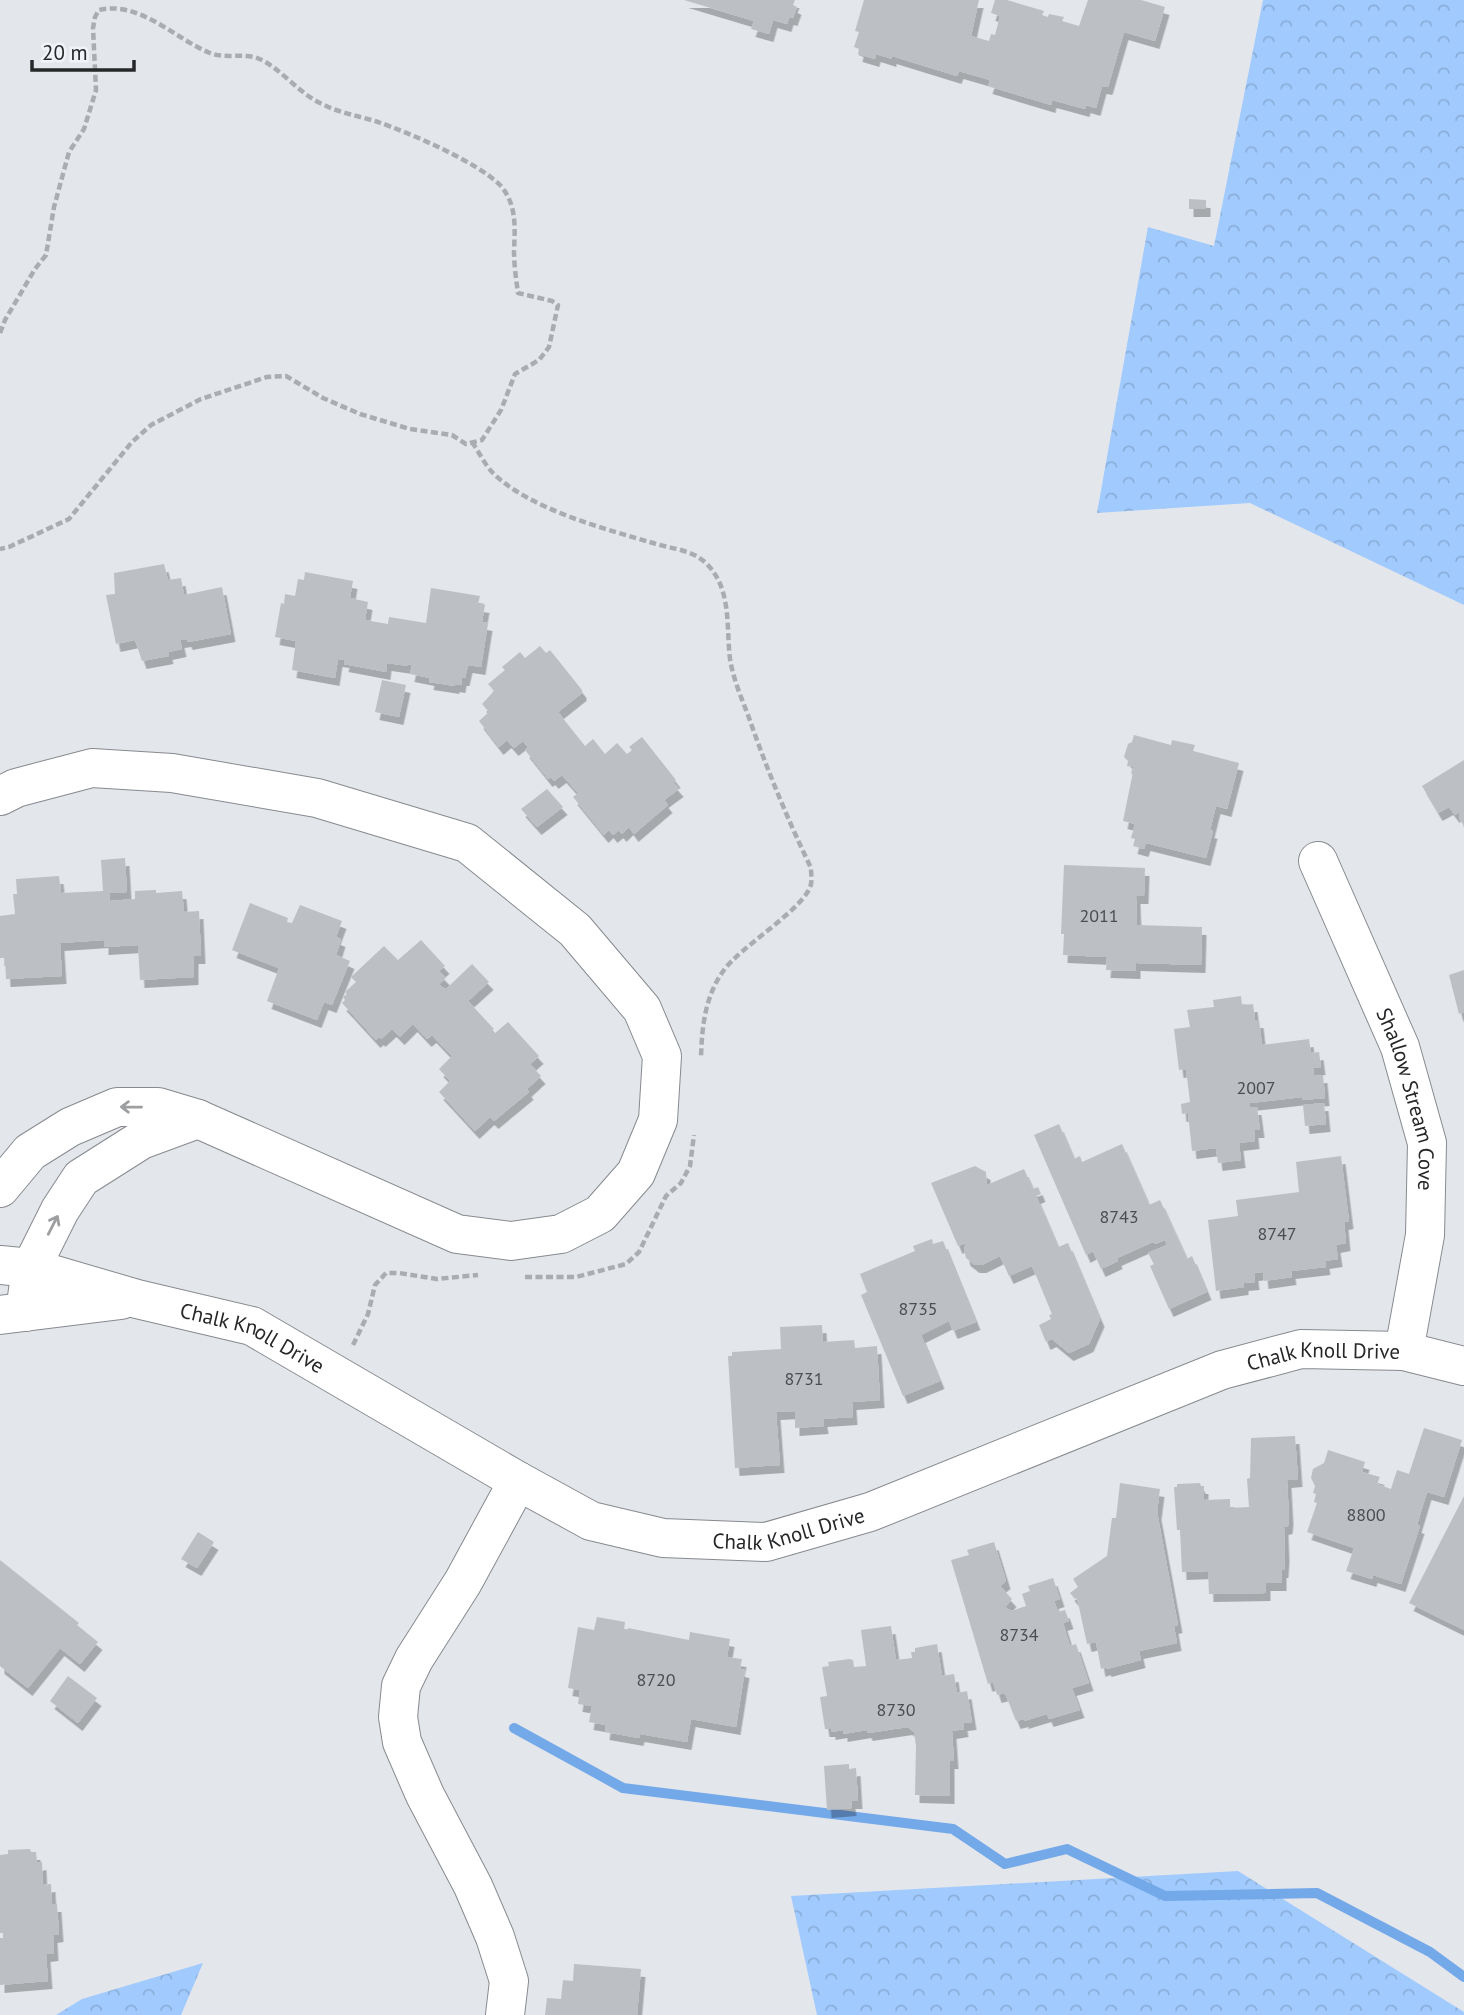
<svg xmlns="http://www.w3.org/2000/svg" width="1464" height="2015" viewBox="0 0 1464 2015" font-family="'PT Sans',sans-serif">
<defs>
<pattern id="forest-crowns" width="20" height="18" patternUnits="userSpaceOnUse" patternTransform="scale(1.75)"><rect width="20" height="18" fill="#a1cafe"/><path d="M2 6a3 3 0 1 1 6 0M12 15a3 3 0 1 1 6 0" fill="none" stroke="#8aaeda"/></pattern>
<filter id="shadow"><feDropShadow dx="4.5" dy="8" stdDeviation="0" flood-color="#0004"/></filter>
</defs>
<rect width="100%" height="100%" fill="#e3e6eb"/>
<path fill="url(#forest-crowns)" d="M1263,0H1464V605L1250,503L1097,513L1148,227L1214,246Z
M1238,1871L1464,2012V2015H817L791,1896Z
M203,1963L181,2015H56L82,1999Z"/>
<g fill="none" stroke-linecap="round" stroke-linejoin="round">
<path stroke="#73a8e9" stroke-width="10" d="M514,1728L623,1788L953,1829L1005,1864L1067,1849L1165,1896L1317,1893L1430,1952L1464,1977"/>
</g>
<path fill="#bcc0c4" filter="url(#shadow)" d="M684,0H795L793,5L797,7L793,18L789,17L787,24L773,20L769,34L751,29L754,21Z
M864,0H979L971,36L989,41L991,34L995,35L1000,16L991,13L995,0H1007L1044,11L1042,15L1048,17L1049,14L1064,17L1062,21L1079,26L1088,0H1141L1165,7L1155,41L1124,32L1108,87L1102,86L1096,108L1086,105L1085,109L1052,100L1051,105L988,86L990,80L959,71L957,76L892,56V59L876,54L875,59L858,54L859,49L854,47L859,32L855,31Z
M1189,199L1206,200V209H1189Z
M164,564L168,580L181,578L184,595L222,587L231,634L188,642L187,639L180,640L182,649L168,652L169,656L142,661L135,640L116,644L106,595L115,594L114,573Z
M305,572L353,581L350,598L368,602L365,620L388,624L389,617L426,623L431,588L480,596L478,604L485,605L482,622L488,623L481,667L468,665L465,678H462L461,685L455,684V686L429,682L430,678L410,674L412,665H408V666L387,663L386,672L344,664L345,660L338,659L335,678L292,670L296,641L275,637L281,603L284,604L285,594L295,596L298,579L304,580Z
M540,646L546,653L550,650L582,690V693L558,712L585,746L593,739L605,754L617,743L627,754L632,750L629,747L642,737L676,780L673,782L679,789L664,800L668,805L634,834L629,827L622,834L619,830L613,835L609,830L604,835L573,797L578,793L562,775L554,781L551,777L548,779L525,750L528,747L523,741L514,748L507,740L499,747L479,721L489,712L482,704L494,691L488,684L505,670L502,667L520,652L525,658Z
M382,680L406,685L399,717L375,712Z
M1134,735L1171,745L1172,740L1195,745L1193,751L1239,763L1227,809L1216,806L1210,830L1213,831L1206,858L1146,843L1144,849L1133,846L1135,839L1131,838L1135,824L1123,821L1134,767L1127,766L1128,761L1124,757L1128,744L1132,742Z
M1464,760V826L1459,818V812L1455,815L1449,807L1438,813L1422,786Z
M547,789L563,807L537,827L521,809Z
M125,858L127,892L109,893L110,901L135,899V891L156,890V893L182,891L184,912L199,911L201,956H194V977L140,980L138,945L104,947V940L60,943L62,976L6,979L5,958H0V916L15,914L13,894H17L16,879L59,876L61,893L103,891L101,860Z
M1064,865L1145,868L1144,896H1136L1137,925L1202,927L1201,965L1136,963V971L1106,970L1107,957L1063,955L1064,934H1061Z
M250,903L288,918L287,922L292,923L300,905L342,921L336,937L341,939L336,955L350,961L332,1005L324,1002L317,1020L267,1001L279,968L232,950Z
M421,940L445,966L439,971L446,978L439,984L442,987L446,989L472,964L489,982L468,1001L494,1029L491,1031L494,1034L508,1022L539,1056L530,1064L541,1076L527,1089L529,1092L494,1121L490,1117L475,1131L439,1092L450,1081L439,1069L452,1056L432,1035L427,1039L413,1024L400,1037L392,1029L381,1039L379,1037L376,1040L342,1003L345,1000L343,997L347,994L345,992L356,982L351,977L384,946L398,960Z
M1464,970V1012L1459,1014L1449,975Z
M1241,996L1242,1005L1253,1004L1255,1020H1259L1262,1045L1309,1039L1311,1053L1319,1052L1321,1067L1313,1068L1314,1076L1323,1075L1325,1098L1302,1100V1097L1250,1103V1107H1257L1260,1130H1254L1255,1141L1239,1143L1241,1160L1218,1163L1216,1148L1192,1151L1188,1113L1182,1114L1181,1104L1190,1102L1186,1069L1179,1070L1174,1029L1190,1027L1187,1010L1214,1007L1213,1000Z
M1324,1103L1326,1124L1305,1126L1303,1105Z
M1059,1124L1074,1159L1080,1156L1082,1162L1122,1144L1149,1205L1160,1200L1187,1259L1192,1256L1207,1292L1169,1309L1150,1266L1154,1264L1148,1253L1167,1245L1165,1240L1155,1244L1153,1242L1117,1258L1118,1261L1101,1269L1093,1251L1086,1255L1034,1135Z
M1341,1156L1349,1221L1344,1222L1346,1243L1336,1245L1338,1259L1325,1261L1326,1267L1291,1271L1292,1277L1264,1281L1263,1272L1254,1273L1255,1282L1244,1283V1287L1216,1291L1208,1220L1238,1216L1236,1200L1299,1192L1296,1162Z
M975,1166L986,1172L987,1185L1024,1169L1033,1189L1038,1187L1041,1194L1036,1196L1058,1247L1068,1243L1100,1319L1089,1344L1069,1353L1052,1339L1046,1342L1039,1325L1051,1319L1049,1315L1052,1314L1032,1266L1009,1276L1000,1256L982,1265H975L966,1258L964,1249L966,1243L958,1246L931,1183Z
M932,1239L933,1244L943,1241L976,1322L953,1331L949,1321L921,1335L940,1381L903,1396L861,1295L867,1292L860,1274L915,1251L913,1246Z
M822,1325L823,1342L854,1340L855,1348L877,1346L880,1400L852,1402L853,1417L823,1419L824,1426L795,1428V1411L776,1412L780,1465L735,1468L728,1356H732V1352L781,1349L780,1327Z
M1424,1428L1462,1440L1444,1497L1427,1492L1417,1525L1420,1526L1401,1584L1373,1575L1372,1579L1346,1571L1354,1548L1307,1532L1317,1503L1314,1502L1316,1494L1313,1493L1315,1486L1311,1478L1313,1469L1324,1463L1328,1450L1365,1462L1362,1472L1380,1477L1377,1484L1391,1489L1397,1470L1409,1474Z
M1295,1436L1298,1479L1287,1480L1289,1517L1288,1526L1284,1527L1285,1554L1284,1570H1282V1583H1266V1593L1209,1594L1208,1571L1182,1572L1180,1530H1177L1174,1487H1177V1484L1200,1483L1201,1486H1204V1500L1230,1499V1508L1249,1507L1247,1479L1250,1478L1251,1438Z
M1120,1483L1160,1489L1157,1512L1178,1625L1174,1626L1177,1643L1139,1651L1141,1660L1107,1669L1106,1667L1101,1669L1096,1642L1087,1644L1077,1598L1075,1599L1070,1593L1078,1587L1073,1579L1107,1556L1112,1518H1116Z
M1464,1496V1630L1409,1603Z
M198,1532L214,1542L197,1568L181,1559Z
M994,1542L1006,1581L1000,1586L1012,1599L1005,1607L1011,1611L1026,1606L1022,1594L1030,1591L1028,1586L1053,1578L1060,1599L1054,1601L1058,1612L1065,1610L1069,1621L1063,1623L1070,1646L1076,1644L1089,1683L1072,1688L1080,1710L1049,1719L1047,1714L1024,1721V1719L1016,1721L1005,1693L997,1695L993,1682L988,1684L951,1560L969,1555L967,1550Z
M0,1560L79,1623L77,1625L98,1642L80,1664L60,1648L28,1688L0,1666Z
M597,1617L625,1622L624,1630L628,1631V1628L689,1640L690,1632L730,1639L727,1657L742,1659L740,1669L745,1670L736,1727L691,1719L687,1742L640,1734L639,1738L605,1732L606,1725L589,1722L592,1706L578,1704L580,1690L568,1688L578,1627L594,1630Z
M891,1626L896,1660L912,1658L911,1652H915V1648L937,1644L942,1676L954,1674L957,1693L967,1691L972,1722L963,1723L964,1729L952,1731L954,1761H950V1796L915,1795L916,1746L914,1732L908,1727L868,1733L867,1730L843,1734V1730L831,1732V1729H825L820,1697L827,1696L822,1667L829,1666L828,1662L849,1659L853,1660L854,1667L866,1666L861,1630Z
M68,1676L97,1698L78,1723L50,1701Z
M849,1764V1769L856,1768L858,1801H851L852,1808L827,1810L824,1766Z
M30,1849L31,1852H36L37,1863L42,1862L43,1885L51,1884L52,1904H57L59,1934L53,1935L54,1953L46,1954L48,1981L0,1985V1938H3V1933H0V1855L8,1854V1850Z
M574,1964L641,1969L637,2015H545L547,1998L561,1999L563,1980L573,1981Z"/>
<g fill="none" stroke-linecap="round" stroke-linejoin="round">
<g stroke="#878a8f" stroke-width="40">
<g id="minor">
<path d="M0,796L16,788L92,768L172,773L317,798L467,843L575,930L642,1009L662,1056L658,1120L636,1173L600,1214L561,1234L511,1241L457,1234L198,1119L158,1107H117L70,1127L30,1152L0,1188"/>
<path id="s1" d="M1318,861L1400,1047L1427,1143L1425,1235L1404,1351"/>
<path id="s2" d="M0,1265L31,1268L137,1299L252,1326L518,1481L591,1521L663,1538L766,1542L870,1512L1222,1370L1301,1349L1404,1351L1464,1366"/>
<path d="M25,1312L31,1268L60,1210L81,1178L141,1140L198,1119"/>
<path d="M0,1315L121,1300"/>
<path d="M505,2015L509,1981L495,1937L473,1886L425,1795L402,1742L398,1717L401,1686L414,1659L463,1582L518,1481"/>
</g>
</g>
<path stroke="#a9acb0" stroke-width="4.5" stroke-dasharray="7 3.5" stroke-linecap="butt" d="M0,333L5,320L35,269L46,255L54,207L69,152L84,129L96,90L93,28L95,17L99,10C139,0 177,40 210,53C224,59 243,53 257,58C279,66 299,94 322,104C340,113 359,116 378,122C410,133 477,162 500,185C517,204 515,227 514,251C514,264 516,279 518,293L552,301L558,305L549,347L539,360L515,374L501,410L482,440L466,444L452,435L410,429L360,414L323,398L286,376L267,377L201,399L151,425L132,442L69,519L9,547L0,549
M472,442C479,452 485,465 493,473C529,509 605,529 653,543C671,549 692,549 707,564C732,590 726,626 730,659C733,678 741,697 748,715C766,767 787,818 811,868C811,873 812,879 811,884C806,908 741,946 724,970C705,996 702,1026 701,1057
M525,1277H576L626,1264L639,1252L666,1196L681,1183L690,1166L694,1135
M353,1345L368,1314L375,1285L386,1273H399L437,1279L478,1275"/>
<use href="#minor" stroke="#fff" stroke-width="38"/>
</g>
<defs><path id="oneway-shaft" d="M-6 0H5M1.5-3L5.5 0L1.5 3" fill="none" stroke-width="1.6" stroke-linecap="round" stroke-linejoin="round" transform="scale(1.75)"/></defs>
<g stroke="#9d9e9f">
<use href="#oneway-shaft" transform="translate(131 1107) rotate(-179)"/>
<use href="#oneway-shaft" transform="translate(53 1225) rotate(-63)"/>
</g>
<g text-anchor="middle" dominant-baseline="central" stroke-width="5" stroke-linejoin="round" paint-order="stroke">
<g font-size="18" fill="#4c4d50">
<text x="1099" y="915">2011</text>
<text x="1256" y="1087">2007</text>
<text x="1119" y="1216">8743</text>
<text x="1277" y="1233">8747</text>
<text x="918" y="1308">8735</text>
<text x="804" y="1378">8731</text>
<text x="1366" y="1514">8800</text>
<text x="1019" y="1634">8734</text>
<text x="656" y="1679">8720</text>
<text x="896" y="1709">8730</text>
</g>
<g font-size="21" fill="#262729" stroke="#f0f3f8">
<text stroke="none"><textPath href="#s1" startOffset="256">Shallow Stream Cove</textPath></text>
<text stroke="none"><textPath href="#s2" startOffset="264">Chalk Knoll Drive</textPath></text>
<text stroke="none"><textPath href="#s2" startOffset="1419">Chalk Knoll Drive</textPath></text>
<text stroke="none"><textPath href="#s2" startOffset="852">Chalk Knoll Drive</textPath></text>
</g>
</g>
<path d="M32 60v10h102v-10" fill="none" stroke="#262729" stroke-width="3.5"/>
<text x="42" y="60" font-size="21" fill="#262729" stroke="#f0f3f8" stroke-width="5" paint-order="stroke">20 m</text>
</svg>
